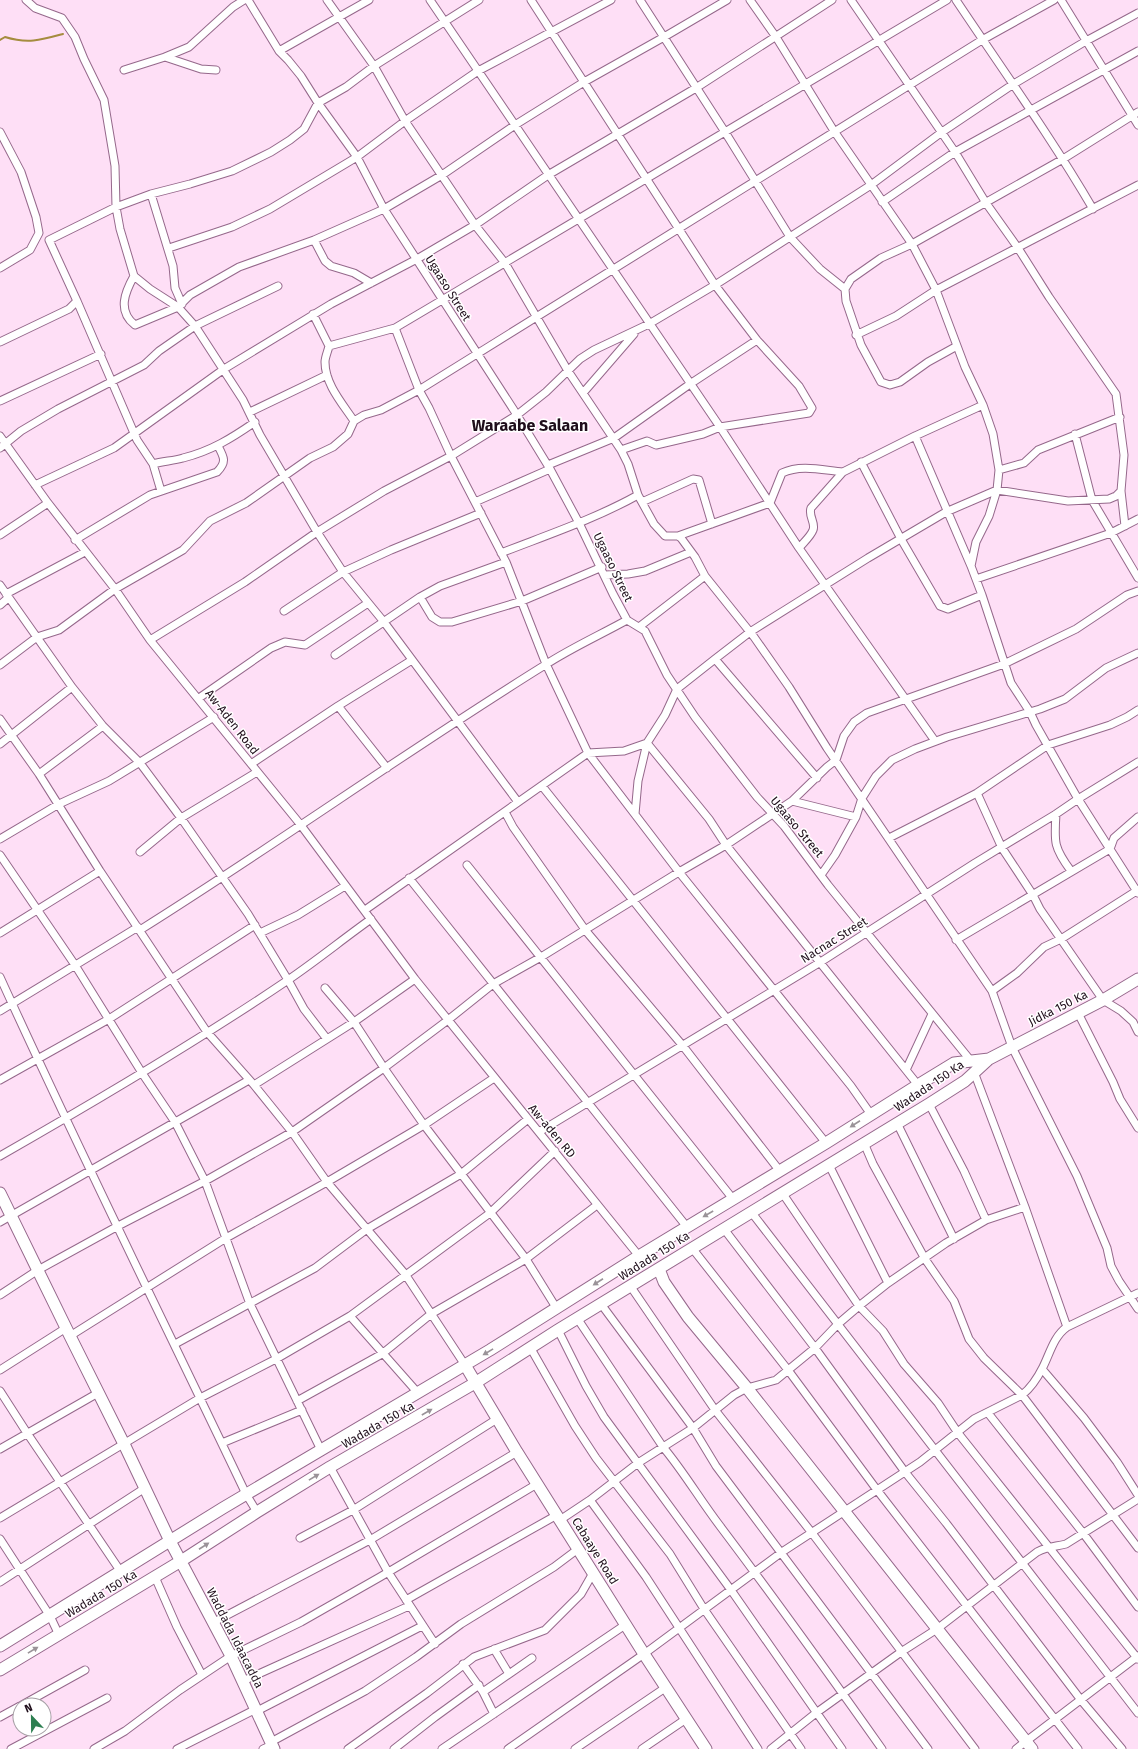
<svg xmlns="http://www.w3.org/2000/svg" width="1138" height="1749" viewBox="0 0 1138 1749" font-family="'Fira Sans',sans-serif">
<rect width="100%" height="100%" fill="#fedff6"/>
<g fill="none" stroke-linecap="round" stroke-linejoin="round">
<path stroke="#a58c3f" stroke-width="2" d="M0,40L5,37C28,44 41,40 63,34"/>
<g stroke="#95688b" stroke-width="9">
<path id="street" d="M26,0L35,8L62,18L75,37L84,59L104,100L115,166L116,207L120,229L134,276L150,289L178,307L195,326L243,400L260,435L317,532L343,572L384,622L518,802
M248,0L279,51L288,60L301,76L318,103L357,157L384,209L517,415L550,469L579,523L613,594L627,620L645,631L667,675L695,717L757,797L784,826L828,885L971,1061
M327,0L374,66L405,121L475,225L505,263L568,371L621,450L628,464L638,495L654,524L665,536H678L681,538L695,557L705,576L754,637L789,687L827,748L992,991L1012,1047L1077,1176L1107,1248L1111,1266L1119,1281L1138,1309
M430,0L720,427L799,548L935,741
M531,0L715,285L757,340L799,386L812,408L809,413L720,427L703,434L656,445L647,441L621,450
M640,0L725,132L790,237L820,269L845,289
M750,0L776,37L834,131L912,244L936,290L965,367L983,405L993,434L999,470L997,490L989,516L976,542L971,566L982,595L1011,683L1030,712L1036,725L1078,799L1138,893
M956,0C1002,69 1051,137 1093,209
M1061,0L1138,125
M279,51L369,0
M165,57L189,47L233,7L244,0
M124,70L165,57L201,69L216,70
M0,132L21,172L36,217L39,233L30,250L0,268
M151,194L173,266L175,288L182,304
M882,202L955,152L1138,51
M314,240L325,261L331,266L354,273L371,283
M169,248L232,227L270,209L357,157L405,121L478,71L611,0
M134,276C125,292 117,311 135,325L178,307L190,295L239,267L314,240L384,209L442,175L515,125L584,82L664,37L727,0
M77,301L137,440L153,464C163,461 173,461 183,458C211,451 232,438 255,422
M313,314L329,346C328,351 325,357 325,362C325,384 342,403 354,421L364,415L381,410L419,390L982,40L1054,0
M856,335L896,316L936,290L1138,185
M0,342L69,309L77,301L49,240L116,207L151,194L190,184L232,171L271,152L290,140L304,129L318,103L346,87L374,66L479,0
M329,346L395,328
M957,346L928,362L900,382L890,385L881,382L861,345L846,301L845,289L851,279L881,258L912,244L1063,159L1138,112
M583,393L634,334
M0,401L101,354
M250,412L327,375
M1075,434L1092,500L1138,578
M0,436L48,503L115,589L150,640L300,824L415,979L639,1256
M915,436L971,566
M0,448L21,431L58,409L144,365L159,351L195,326L278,286
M861,462L901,539L940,606L948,609L982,595
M153,464L161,491
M548,465L614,438L690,384L757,340
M999,470L1024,463L1038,450L1120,417
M35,485L114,448L224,369L331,304L417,259L475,225L548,175L696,88L832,0
M1121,491L1125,526
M475,502L550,469
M642,502L693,479L699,480L712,524
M0,535L48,503
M678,536L770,503L782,473C801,464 822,470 843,472
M75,540L150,495L217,472C227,462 224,457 218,446
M799,548C803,543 811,536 813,530C816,523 808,516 811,508L843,472L915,436L983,405
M501,553C547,535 595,519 638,495
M605,575L628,574L645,571L691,552
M976,579L1111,533L1138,519
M0,585L72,687L103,726L140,763L181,818L248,914L288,980L304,1009L327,1039
M6,594L85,552
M420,597L432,617L440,622H452L522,601L602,567
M0,605L8,598
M284,611L343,572L391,550L481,513
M639,627L705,576
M150,640L245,582L317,532L384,491L451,456L517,415L546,392L580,359L594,350L649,324L715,285L871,185L942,132L1012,85L1086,41L1138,13
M335,655L420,597L440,586L506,562
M715,659L817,778
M0,665L37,637L59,630L115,589L183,550L210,521L246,503L310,458L333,447L348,434L354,421
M199,698L271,648L285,642L305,645L368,603
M338,706L387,768
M0,719L39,774L100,871L207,1032L254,1085L292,1132L327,1182L405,1274L465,1365
M647,743L709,819L726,845L918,1085
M0,744L72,687
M251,764L338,706L412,660
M39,774L103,726
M542,786L826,1143
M977,793L1002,848L1033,895L1040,909L1103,1000L1121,1011L1133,1022L1138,1032
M792,801L856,817L862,798L876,776L892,760L915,749L947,737L1040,709L1065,699L1106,668L1138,653
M505,812L513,827L586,931L683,1046L779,1170
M635,814L638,781L647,743
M1056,814C1054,843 1054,848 1071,871
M889,838L977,793L1048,745L1110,725L1127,717L1138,710
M0,839L59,804L109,781L214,717
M140,852L181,818L257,772
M0,855L75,965L142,1073L175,1122L205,1181L250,1304L321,1450
M467,865L733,1199
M821,875L835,855L856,817
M409,878L687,1227
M365,910L588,753L624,751L647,743L665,715L677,689L715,659L750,632L868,558L946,512L997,490L1068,501L1109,499L1116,496L1121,491L1124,455L1116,394L1049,297L1018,248L986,203L955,152L851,0
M140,930C277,844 408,750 545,665C571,648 600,635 627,620
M0,933L100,871
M260,933L298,915L345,886
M956,940L1110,849L1114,838L1138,817
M0,977C79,1151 164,1322 246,1494L257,1512
M325,988L354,1022L384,1068L424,1125L526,1259L557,1309
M992,991L1017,973L1044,947L1061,939L1138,890
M0,1011L138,927
M1078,1013L1113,1082L1120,1099L1138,1128
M906,1070L932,1014
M0,1080L109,1019L255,925
M254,1085L354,1022L415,979
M929,1104L964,1171L986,1220
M870,1113L851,1086L679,872L588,753L546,664L506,562L451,456L429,408L419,390L395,328L947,0
M897,1123L954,1239
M539,1132L819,963L975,863L1056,814L1078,799L1138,762
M864,1143L873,1164L925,1259L954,1301L969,1339L984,1358L1022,1395L1138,1548
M0,1156C98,1100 195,1043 288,980C316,961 343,939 371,919
M829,1165L888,1283
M783,1194L859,1306L883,1331L904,1364L938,1403L958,1433L1138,1659
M752,1213L1138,1713
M0,1222L249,1080
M724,1229L815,1348L905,1472L946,1523L1081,1700L1122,1749
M692,1248L788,1370L877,1490L1078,1749
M631,1287L715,1410L812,1533L975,1749
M0,1295L38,1270L118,1226L205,1181L292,1132L384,1068L448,1020L493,984L541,957L679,872L726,845L792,801L827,767L836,760L844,736L854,722L867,713L1004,664L1076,629L1127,595L1138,591
M601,1304L693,1428L716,1466L928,1749
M350,1316L418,1393
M577,1318L663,1447C684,1472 700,1500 720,1526C775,1599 829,1674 882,1749
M1067,1327L1138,1293
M558,1330L586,1386L604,1417L731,1590L842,1749
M70,1336L226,1238L327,1182L424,1125L494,1078
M175,1344L315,1268L367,1229L461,1174L528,1119
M530,1347L575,1426L596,1458L670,1554L704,1609L801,1749
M1042,1369L1084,1418L1117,1462L1138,1495
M0,1370L66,1328
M0,1391L27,1433L121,1572
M297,1401L382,1354L431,1314L526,1259L597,1205
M988,1413L1083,1533L1138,1607
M222,1443L302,1410
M0,1449L98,1393
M330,1467L388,1572L435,1644
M590,1500L646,1577L758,1749
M0,1518L200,1398L276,1359L350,1316L490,1213L555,1151
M560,1520L590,1500L638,1463L693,1428L734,1395L747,1388L776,1380L815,1348L838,1324L859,1306L888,1283L946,1243L986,1220L1025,1207
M300,1538L353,1510L497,1419
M0,1539L50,1616L59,1635
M155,1577L177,1627L202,1675
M0,1582L145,1488
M406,1600L557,1515
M214,1622L370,1540L517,1452
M494,1649L509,1674
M463,1664L483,1692L494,1714
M243,1681L409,1606
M483,1692L532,1658
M22,1705L85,1670
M257,1711L422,1626
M0,1717L20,1706
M271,1742L365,1691L416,1657L461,1624L554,1567L578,1549
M11,1749L107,1698
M94,1749L125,1731L180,1690L231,1656L301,1622L380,1577L537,1484
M177,1749L256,1709
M263,1749L272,1745
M348,1749L427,1693L474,1657L545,1630L581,1594L593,1573
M394,1749L435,1717L479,1685
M442,1749L625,1625
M508,1749L644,1654L782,1552L920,1462L974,1419L1022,1395C1031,1388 1038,1377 1043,1367C1050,1353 1054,1336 1067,1327L1025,1207L974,1072
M575,1749L665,1688
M642,1749L686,1719
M771,1749L816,1713L901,1652L937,1629L1037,1552C1049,1546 1054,1547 1066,1544L1138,1499
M1016,1749L1138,1656"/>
</g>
<g stroke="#95688b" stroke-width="13">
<path id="secondary" d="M0,1193L70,1336L124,1444L170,1541L231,1656L274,1749
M659,1269L664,1282L688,1317L747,1388L1032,1749
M465,1365L517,1452L644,1654L706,1749
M0,1646L223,1508L490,1350L639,1256L826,1143L918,1085L954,1063L989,1059
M0,1670L181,1561L257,1512L330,1467L475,1383L558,1330L929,1104L965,1081L989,1059L1103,1000L1138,979"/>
</g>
<use href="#street" stroke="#fff" stroke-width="7"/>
<use href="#secondary" stroke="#fff" stroke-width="11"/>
</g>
<defs><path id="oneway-solid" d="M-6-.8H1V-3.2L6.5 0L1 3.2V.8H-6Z"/></defs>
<g fill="#9a9398">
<use href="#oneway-solid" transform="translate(855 1124) rotate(147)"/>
<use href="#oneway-solid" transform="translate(708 1214) rotate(150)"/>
<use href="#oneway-solid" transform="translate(598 1282) rotate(147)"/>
<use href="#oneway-solid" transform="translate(488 1352) rotate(149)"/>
<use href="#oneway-solid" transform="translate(427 1412) rotate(-30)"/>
<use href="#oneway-solid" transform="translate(314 1477) rotate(-31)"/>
<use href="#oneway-solid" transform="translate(204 1546) rotate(-33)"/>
<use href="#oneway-solid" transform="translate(33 1650) rotate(-31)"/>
</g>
<g text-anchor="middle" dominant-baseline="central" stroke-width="3" stroke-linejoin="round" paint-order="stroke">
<g font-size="12" fill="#1f0e1b" stroke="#fff">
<text transform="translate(448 288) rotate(58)">Ugaaso Street</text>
<text transform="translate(613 567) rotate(64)">Ugaaso Street</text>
<text transform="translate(232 722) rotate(52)">Aw-Aden Road</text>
<text transform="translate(797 827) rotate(50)">Ugaaso Street</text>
<text transform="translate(834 940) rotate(-32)">Nacnac Street</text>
<text transform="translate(1058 1008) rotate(-27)">Jidka 150 Ka</text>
<text transform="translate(929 1086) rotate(-34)">Wadada 150 Ka</text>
<text transform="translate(552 1131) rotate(50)">Aw-aden RD</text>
<text transform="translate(654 1256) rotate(-32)">Wadada 150 Ka</text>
<text transform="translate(378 1425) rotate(-30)">Wadada 150 Ka</text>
<text transform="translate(595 1551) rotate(58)">Cabaaye Road</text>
<text transform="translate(101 1594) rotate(-31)">Wadada 150 Ka</text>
<text transform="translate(235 1638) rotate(63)">Waddada Idaacadda</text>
</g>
<g font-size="16" font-weight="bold" fill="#1f0e1b" stroke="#fff">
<text x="530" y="425">Waraabe Salaan</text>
</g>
</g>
<g transform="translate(32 1717) rotate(338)"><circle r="19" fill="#ffffff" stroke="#a59fa4"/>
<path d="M0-3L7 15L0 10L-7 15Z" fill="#2d7f51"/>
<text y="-6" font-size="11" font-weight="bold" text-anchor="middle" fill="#1f0e1b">N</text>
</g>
</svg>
